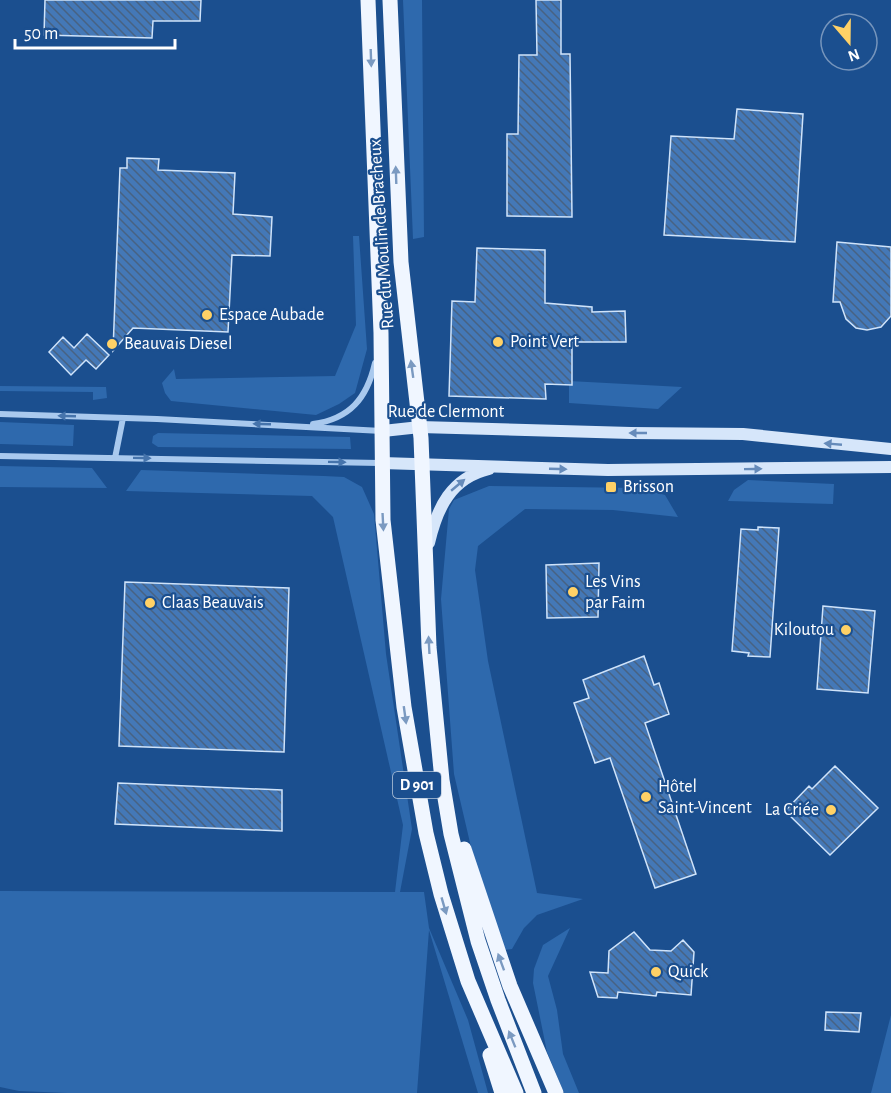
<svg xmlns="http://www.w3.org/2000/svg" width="891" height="1093" viewBox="0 0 891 1093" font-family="'Alegreya Sans',sans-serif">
<defs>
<pattern id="building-back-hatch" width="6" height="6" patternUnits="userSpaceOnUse" patternTransform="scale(1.5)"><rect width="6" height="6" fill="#4478b7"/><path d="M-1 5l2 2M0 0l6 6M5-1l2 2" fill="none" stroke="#486282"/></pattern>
</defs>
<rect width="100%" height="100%" fill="#1b4f8f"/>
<path fill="#2e69ad" d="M403,0H422L424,237L413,239Z
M353,236H359L367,349L355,393L339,404L316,415L171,401L165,393L162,383L174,369L176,379L335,376L356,325Z
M569,381L682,387L658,409L569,403Z
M0,386L106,387L107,398L93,400V392L0,391Z
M0,422L74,425L73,446L0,444Z
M158,433L350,437L351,449L158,447L152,443L153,436Z
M0,466L92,468L107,488L0,487Z
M141,470L324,476L344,477L362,487L374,514L386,654L412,829L400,892H424L429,928L468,1020L488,1093H478L429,930L417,1093H67L19,1091L0,1087V891L395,892L403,825L333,517L312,496L126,491Z
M748,480L834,484L833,504L728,501L734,490Z
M489,486L639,488L665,495L678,517L613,510L525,509L478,546L475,570L488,661L537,893L583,899L537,915L524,928L512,949L503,950L471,847L454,774L441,599L449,509L454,500Z
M570,928L548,976L557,1010L563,1054L579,1093H564L547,1052L533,983L534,969L543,945Z
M891,1015V1093H871Z"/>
<path fill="url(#building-back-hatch)" stroke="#cfe3fa" stroke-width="1.5" d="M45,0H201L200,21H153L152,38L44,35Z
M536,0H561V54H570L572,217L507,216V134H518L519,55H537Z
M737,109L803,114L795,242L664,235L671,136L734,139Z
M127,158L159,159L158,170L235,173L233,214L272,217L270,256L232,255L228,332L133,328L113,351L120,168H127Z
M837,242L891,247V316L881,327L867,330L856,328L846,319L840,302H833Z
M477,248L545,250V303L592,307V312L625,311L626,342H572V385L545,384L546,399L449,396L452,301L475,302Z
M87,334L109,355L96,369L86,360L71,375L49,352L63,337L74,348Z
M758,527L779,528L770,657L748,656L749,653L732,651L741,529L758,530Z
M599,563L598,617L547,618L546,565Z
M125,582L289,588L284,752L119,746Z
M823,606L875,611L868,693L817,689Z
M644,656L654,685L659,683L669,714L645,723L696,874L655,888L610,758L595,763L574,703L589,698L583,680Z
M835,766L878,808L830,855L785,811L809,786L812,789Z
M118,783L282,790V831L115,824Z
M634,932L650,950L671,951L683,940L694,952L691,995L657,992L656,996L618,992L617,998L598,997L590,972L608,973L609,951Z
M826,1012L861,1013L859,1032L825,1030Z"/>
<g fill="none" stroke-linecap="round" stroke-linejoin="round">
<path stroke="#a9c9ee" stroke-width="6" d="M0,414L157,419L382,431
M313,424C350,419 367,398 375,363
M0,456L380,463
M115,458L123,418"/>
<path stroke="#d6e6fa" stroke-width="12" d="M383,431L420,427L631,433L743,434L891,449
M382,463L608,470L891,467
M429,543C437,508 451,478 489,469"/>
<path stroke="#f0f6ff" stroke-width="15" d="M368,0L381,333L383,520L404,707L426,833L441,894L468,981L516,1093
M390,0L401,262L421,438L429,647L442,780L451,834L478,941L498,1000L534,1093
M464,849L510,986L556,1093
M490,1055L502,1093"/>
</g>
<defs><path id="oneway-solid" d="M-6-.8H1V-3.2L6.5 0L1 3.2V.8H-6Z" transform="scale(1.5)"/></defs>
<g fill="#7b9ac1">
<use href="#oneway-solid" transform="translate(371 58) rotate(88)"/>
<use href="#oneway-solid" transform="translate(396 175) rotate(-92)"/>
<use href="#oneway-solid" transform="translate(412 369) rotate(-98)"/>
<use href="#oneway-solid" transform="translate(383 522) rotate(87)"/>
<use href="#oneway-solid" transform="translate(429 645) rotate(-93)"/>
<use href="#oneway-solid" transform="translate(405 715) rotate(82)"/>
<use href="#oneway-solid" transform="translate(444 906) rotate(74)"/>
<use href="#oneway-solid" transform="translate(501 962) rotate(-110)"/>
<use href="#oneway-solid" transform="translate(512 1039) rotate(-112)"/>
</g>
<g fill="#4674ac">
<use href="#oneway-solid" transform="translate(67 416) rotate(-178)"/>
<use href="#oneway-solid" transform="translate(262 424) rotate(-178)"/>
<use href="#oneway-solid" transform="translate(142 458) rotate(1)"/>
<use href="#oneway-solid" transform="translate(337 462) rotate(1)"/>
</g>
<g fill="#668bba">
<use href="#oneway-solid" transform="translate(638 433) rotate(-180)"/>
<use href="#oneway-solid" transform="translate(833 444) rotate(-175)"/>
<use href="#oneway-solid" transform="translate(558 469) rotate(2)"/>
<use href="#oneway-solid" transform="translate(753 469) rotate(-1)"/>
<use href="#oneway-solid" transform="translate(458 485) rotate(-40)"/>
</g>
<g fill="#ffd166" stroke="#1b4f8f" stroke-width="2">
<circle cx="207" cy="315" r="6"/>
<circle cx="498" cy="342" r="6"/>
<circle cx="112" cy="344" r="6"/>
<rect x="605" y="481" width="12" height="12" rx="3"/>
<circle cx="573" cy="592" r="6"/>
<circle cx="150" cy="603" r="6"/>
<circle cx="846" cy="630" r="6"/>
<circle cx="646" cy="797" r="6"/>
<circle cx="831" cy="810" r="6"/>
<circle cx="656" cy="972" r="6"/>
</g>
<g text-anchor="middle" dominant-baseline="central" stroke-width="4.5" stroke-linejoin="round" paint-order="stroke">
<rect fill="#1b4f8f" stroke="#bbcadd" stroke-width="1.5" x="393" y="772" width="48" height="26" rx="4.5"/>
<g font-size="16" font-weight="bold" fill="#fff">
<text x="417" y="785">D 901</text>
</g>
<g font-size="18" fill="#fff" stroke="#1b4f8f">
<text transform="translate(382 234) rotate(-94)">Rue du Moulin de Bracheux</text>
<text x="446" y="412">Rue de Clermont</text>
</g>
<g font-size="18" fill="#fff" stroke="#1b4f8f" text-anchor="start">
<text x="219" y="315">Espace Aubade</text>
<text x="510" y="342">Point Vert</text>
<text x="124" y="344">Beauvais Diesel</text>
<text x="623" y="487">Brisson</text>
<text x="585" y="582">Les Vins<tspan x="585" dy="21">par Faim</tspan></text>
<text x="162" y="603">Claas Beauvais</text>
<text x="834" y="630" text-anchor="end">Kiloutou</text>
<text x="658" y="787">Hôtel<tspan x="658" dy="21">Saint-Vincent</tspan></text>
<text x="819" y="810" text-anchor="end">La Criée</text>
<text x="668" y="972">Quick</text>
</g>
</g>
<g transform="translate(849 42) rotate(160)"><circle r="28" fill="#1b4f8f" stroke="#7695bc" stroke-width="1.5"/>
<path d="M0-4.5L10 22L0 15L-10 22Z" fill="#ffd166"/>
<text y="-9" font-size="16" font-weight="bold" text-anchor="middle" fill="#ffffff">N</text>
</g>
<path d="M15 39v9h160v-9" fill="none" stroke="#ffffff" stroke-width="3"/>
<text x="24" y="39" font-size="18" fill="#ffffff" stroke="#1b4f8f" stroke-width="4.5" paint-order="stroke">50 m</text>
</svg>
